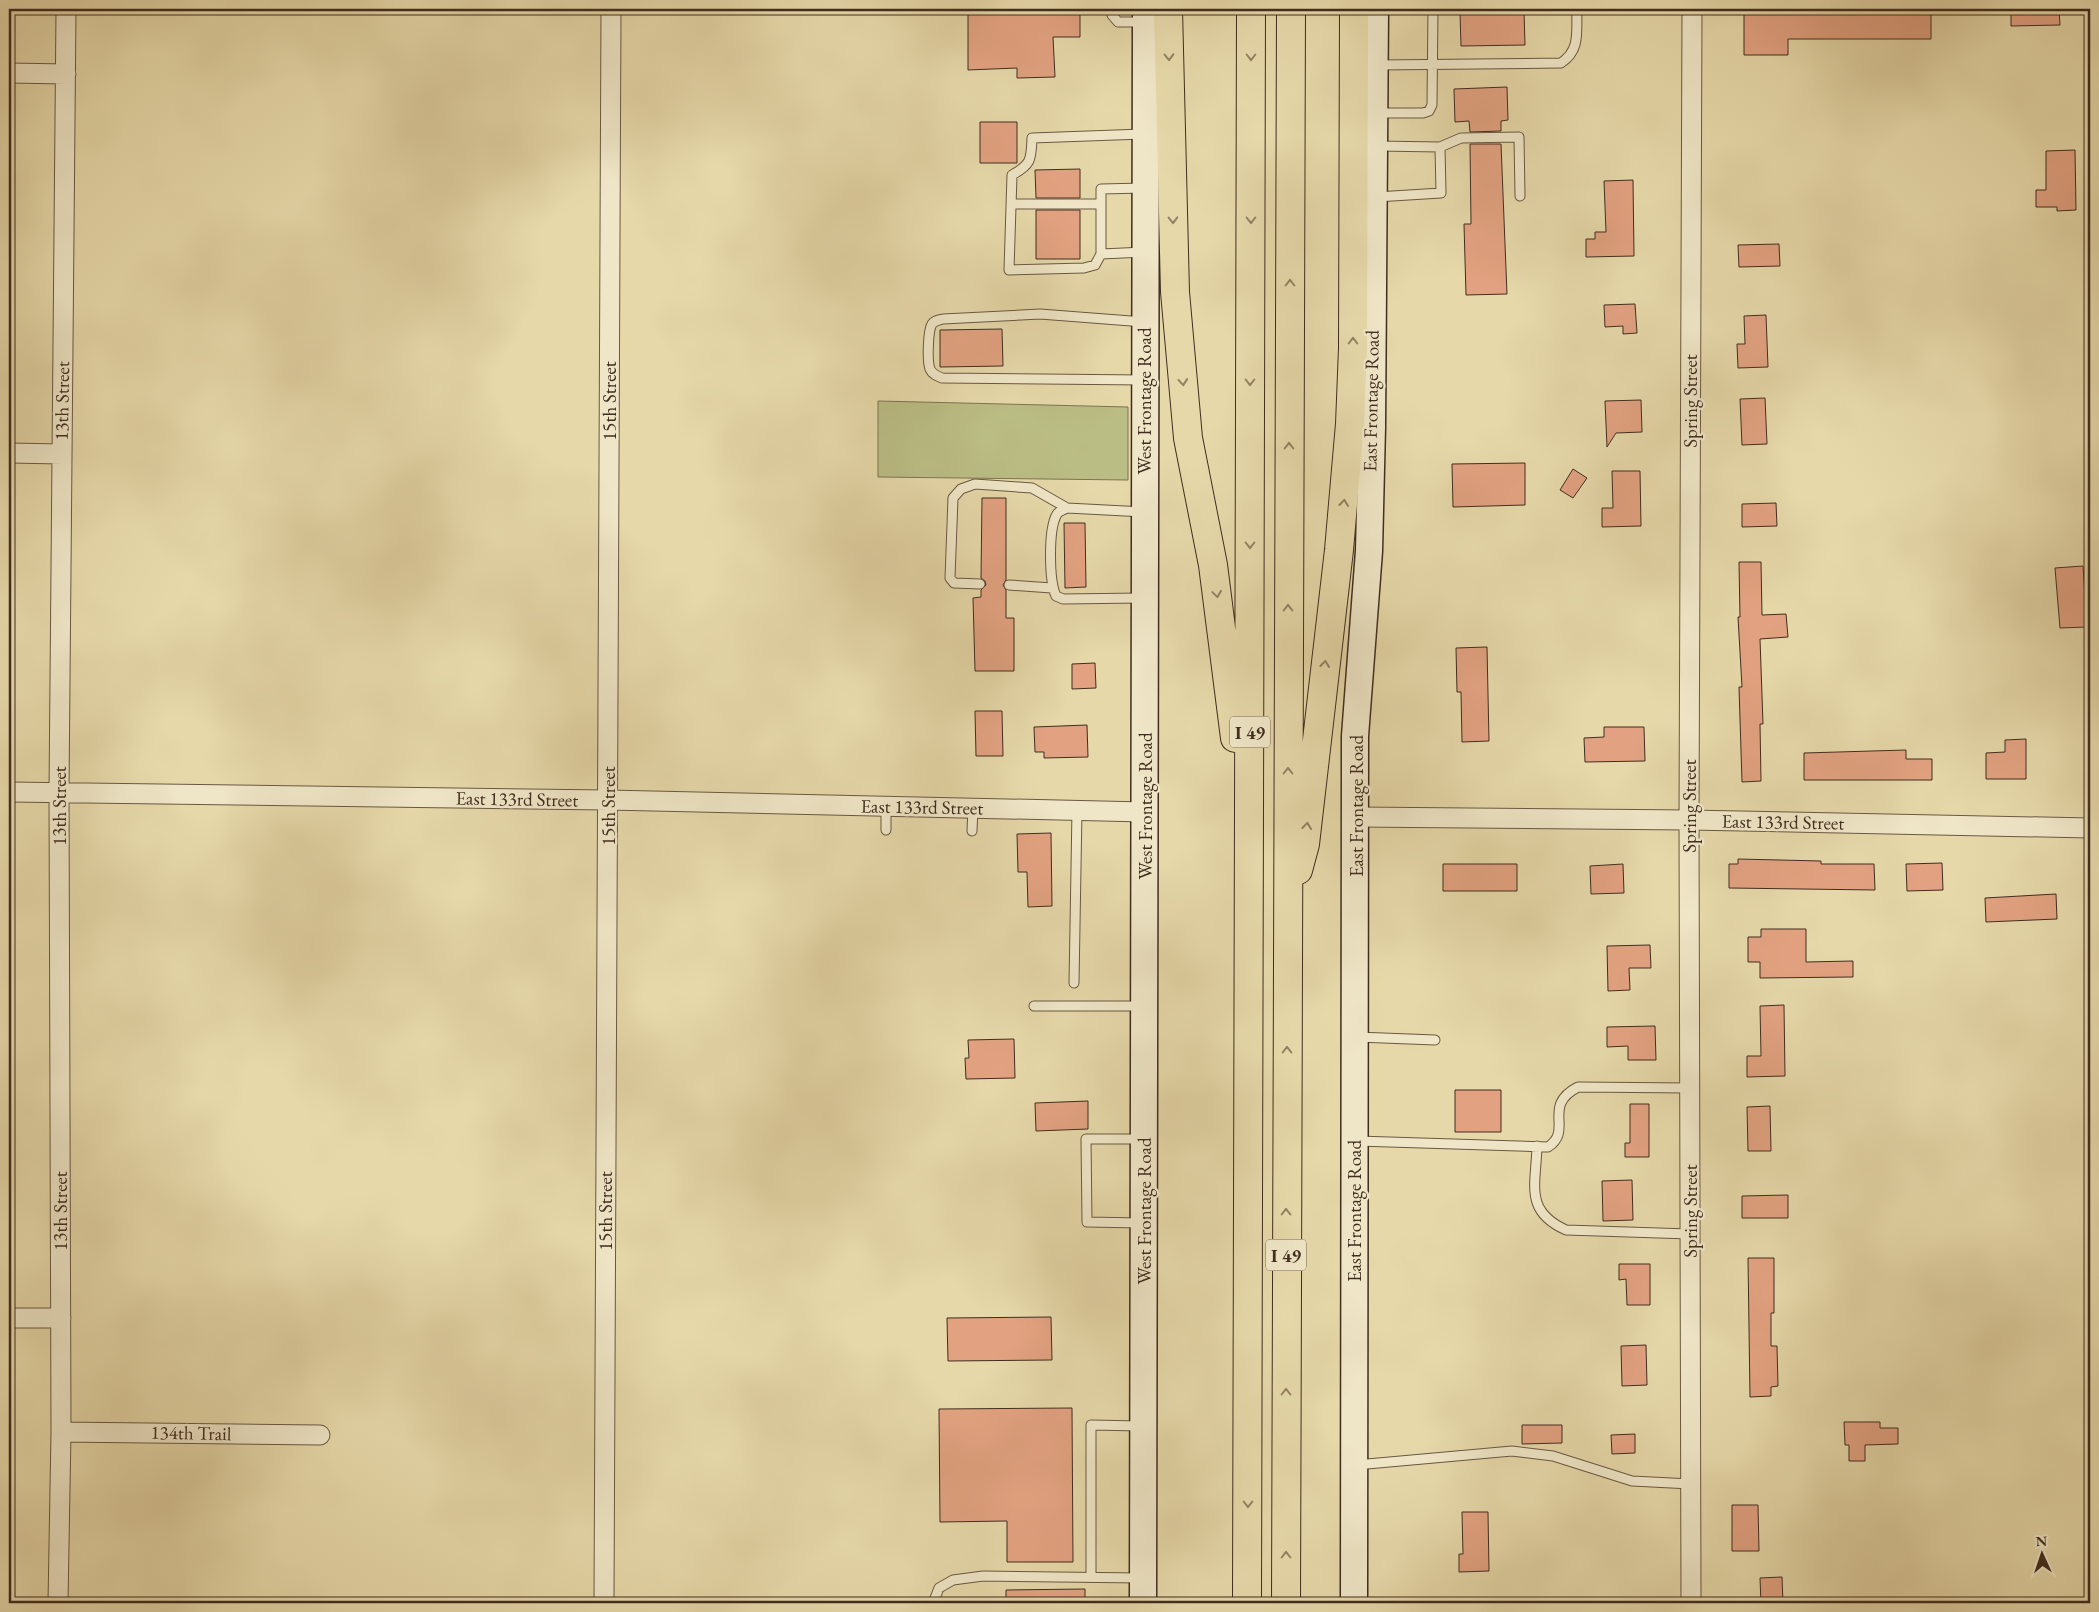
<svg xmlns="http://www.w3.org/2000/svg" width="2099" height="1612" viewBox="0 0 2099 1612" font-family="'EB Garamond',serif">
<rect width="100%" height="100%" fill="#e6d8a9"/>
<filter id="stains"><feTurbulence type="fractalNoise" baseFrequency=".004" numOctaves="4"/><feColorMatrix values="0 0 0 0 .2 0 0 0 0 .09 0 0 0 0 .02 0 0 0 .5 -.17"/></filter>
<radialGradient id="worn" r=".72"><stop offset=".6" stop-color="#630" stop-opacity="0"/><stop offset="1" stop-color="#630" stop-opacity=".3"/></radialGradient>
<path fill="#babd84" stroke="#7d7552" d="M878,401L1128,407V480L878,477Z"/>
<path fill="#e2a281" stroke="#402d20" d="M1744,9H1931V39H1788V55H1744Z
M2011,9H2059L2060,25L2011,26Z
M1080,12V37H1053L1055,77L1017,78V68L968,70V14Z
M1524,12L1525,45L1461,46L1460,13Z
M1507,87L1508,120L1501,121V131L1470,132L1469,121L1455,122L1454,89Z
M980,122H1017V163H980Z
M1470,144H1501L1507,294L1466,295L1464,224H1471Z
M2075,150L2076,210L2057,211V207H2036V190H2046V151Z
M1080,169V198H1036L1035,170Z
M1633,180L1634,256L1586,257V239H1595V232H1606L1604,181Z
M1036,210H1080V259H1036Z
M1779,244L1780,266L1739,267L1738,245Z
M1635,304L1637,333L1623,334V326L1605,327L1604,305Z
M1766,315L1768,367L1738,368L1737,344H1745L1744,316Z
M1002,329L1003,366L940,367V330Z
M1765,398L1767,444L1742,445L1740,399Z
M1641,400L1642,432L1616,433L1607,447L1605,401Z
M1525,463V505L1453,507L1452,464Z
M1573,469L1587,478L1573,498L1560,490Z
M1612,471H1640L1641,526L1602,527V508H1613Z
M982,498H1006V580L1003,585L1006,590V618H1014V671H975L973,598L981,597V590L986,585L985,581L981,578Z
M1776,503L1777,526L1742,527V504Z
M1064,523H1085L1086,587L1065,588Z
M1739,562H1761L1762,615L1786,614L1788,637L1760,639L1763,724H1760L1761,781L1742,782L1739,687H1742L1738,617H1740Z
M2083,566L2087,627L2060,628L2055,568Z
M1487,647L1489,741L1462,742L1461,692H1457L1456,648Z
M1095,663L1096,688L1072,689V664Z
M975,711H1002L1003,756H976Z
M1087,725L1088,757L1044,758V752H1035L1034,727Z
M1604,727H1644L1645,761L1585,762L1584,738L1604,737Z
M2026,739V779H1986V753L2005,752V740Z
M1906,750V759H1932V780H1804V753Z
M1051,833L1052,906L1028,907L1027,872H1018L1017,834Z
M1738,859L1821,861V864H1874L1875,890L1729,888V864H1738Z
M1942,863L1943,890L1907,891L1906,864Z
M1443,864H1517V891H1443Z
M1623,864L1624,893L1591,894L1590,866Z
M2056,894L2057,919L1986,922L1985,898Z
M1761,929H1806V962L1853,961V977L1760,978V962H1748V937H1761Z
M1650,945L1651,968H1629L1630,990L1608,991L1607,946Z
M1784,1005L1785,1076L1747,1077V1056H1761L1760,1006Z
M1655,1026L1656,1060H1628V1046L1607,1047V1027Z
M1014,1039L1015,1078L966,1079L965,1058H969L968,1040Z
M1455,1090H1501V1132H1455Z
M1088,1101V1129L1036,1131L1035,1103Z
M1630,1104H1649V1157H1625V1143H1630Z
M1770,1106L1771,1151H1748L1747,1107Z
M1632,1180L1633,1220L1603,1221L1602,1181Z
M1788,1195V1218H1742V1196Z
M1748,1258H1774V1313H1771V1346H1777L1778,1386L1771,1387V1396L1750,1397Z
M1619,1264H1650V1305H1627L1626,1279L1619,1280Z
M1051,1317L1052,1360L948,1361L947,1318Z
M1646,1345L1647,1385L1622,1386L1621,1346Z
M1072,1408L1073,1562H1007V1521L940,1522L939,1409Z
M1844,1422H1880V1428H1898V1444L1865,1445V1461H1849V1445H1845Z
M1522,1425H1562V1443L1522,1444Z
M1635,1434V1453L1612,1454L1611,1435Z
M1732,1505H1758L1759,1551H1732Z
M1462,1512H1488L1489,1571L1459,1572V1554H1463Z
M1782,1577L1783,1603H1761L1760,1578Z
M1085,1589V1603H1006V1590Z"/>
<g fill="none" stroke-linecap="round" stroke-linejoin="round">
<g stroke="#6a5842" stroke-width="11">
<path id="lane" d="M1112,9V15L1118,22H1143
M1377,65L1561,63C1581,50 1576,31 1577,9
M1377,113H1423L1429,111L1432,105L1433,9
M1440,147L1461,138L1519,137L1520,196
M1144,188L1101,189V254L1145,252
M1376,197L1441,193L1440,147L1377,146
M1011,204H1101
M1101,254L1095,265L1084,268L1009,270L1012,175C1032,164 1031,159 1032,138L1143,134
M1144,380L942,378C937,376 932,374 930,369C927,361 928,330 932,324C935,320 939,320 943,319L1040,314L1144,322
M980,584L954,583L950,578L953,498L961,489L975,484L1032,488L1067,508
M1009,585L1052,588
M1142,598L1063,599L1056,596C1049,581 1048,529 1057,514C1059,511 1063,510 1067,508L1144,512
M886,806V830
M972,831L973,808
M1074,983L1077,810
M1034,1006H1142
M1357,1037L1435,1040
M1357,1141L1548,1147C1574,1130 1541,1106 1578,1087L1690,1088
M1537,1146C1536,1185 1524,1211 1566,1230L1690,1234
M1141,1223L1087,1222L1086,1139H1142
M1356,1465L1512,1451L1553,1456L1632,1481L1691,1484
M1091,1577V1425L1141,1426
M933,1603L939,1588L953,1580L983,1576L1140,1578"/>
</g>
<g stroke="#6a5842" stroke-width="21">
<path id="street" d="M9,73L66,74
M9,453L62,454
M9,792L608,800L1145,812
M1356,817L1689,820L2090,828
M9,1318H61
M61,1432L320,1435
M58,1603L61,1432L59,793L66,9
M604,1603L611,9
M1691,1603L1689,820L1692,9"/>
</g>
<g stroke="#402d20" stroke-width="29">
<path id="secondary" d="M1143,1603L1146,9
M1354,1603L1355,736L1369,551L1372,427L1375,9"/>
</g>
<g stroke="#402d20" stroke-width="30">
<path id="highway" d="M1168,9L1175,292L1188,438L1213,565L1235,738
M1298,870L1305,844L1339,550L1350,424L1353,348L1354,9
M1247,1603L1251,9
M1286,1603L1291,9"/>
</g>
<use href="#lane" stroke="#efe6c7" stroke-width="9"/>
<use href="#street" stroke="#efe6c7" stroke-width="19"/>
<use href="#secondary" stroke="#efe6c7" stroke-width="26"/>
<use href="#highway" stroke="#e6d8a9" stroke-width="28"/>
</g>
<defs><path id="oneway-chevron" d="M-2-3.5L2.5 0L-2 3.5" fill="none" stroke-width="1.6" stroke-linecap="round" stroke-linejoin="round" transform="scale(1.25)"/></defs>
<g stroke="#938264">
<use href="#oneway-chevron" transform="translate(1169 57) rotate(89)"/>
<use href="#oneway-chevron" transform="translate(1251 57) rotate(90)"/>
<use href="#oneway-chevron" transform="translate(1173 220) rotate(89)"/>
<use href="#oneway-chevron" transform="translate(1251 220) rotate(90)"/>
<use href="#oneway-chevron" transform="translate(1290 283) rotate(-90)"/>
<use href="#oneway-chevron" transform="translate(1353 341) rotate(-90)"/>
<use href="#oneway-chevron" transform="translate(1183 382) rotate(85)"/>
<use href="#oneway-chevron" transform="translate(1250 382) rotate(90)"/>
<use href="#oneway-chevron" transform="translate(1289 446) rotate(-90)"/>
<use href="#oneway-chevron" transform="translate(1344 503) rotate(-84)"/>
<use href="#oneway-chevron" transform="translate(1250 545) rotate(90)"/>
<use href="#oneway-chevron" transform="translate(1217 594) rotate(82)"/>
<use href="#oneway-chevron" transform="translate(1288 608) rotate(-90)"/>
<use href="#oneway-chevron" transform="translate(1325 664) rotate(-83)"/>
<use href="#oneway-chevron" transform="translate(1288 771) rotate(-90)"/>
<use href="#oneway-chevron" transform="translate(1307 826) rotate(-84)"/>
<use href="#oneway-chevron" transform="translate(1287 1050) rotate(-90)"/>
<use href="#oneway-chevron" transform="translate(1286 1212) rotate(-90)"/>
<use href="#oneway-chevron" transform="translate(1286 1392) rotate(-90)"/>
<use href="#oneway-chevron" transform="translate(1248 1504) rotate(90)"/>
<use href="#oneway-chevron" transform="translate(1286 1555) rotate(-90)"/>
</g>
<g text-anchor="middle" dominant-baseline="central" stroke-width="4.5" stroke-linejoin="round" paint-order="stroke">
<g fill="#efe6c7" stroke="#746452" stroke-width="1">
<rect x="1230" y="716.5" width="40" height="31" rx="4"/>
<rect x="1266" y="1239.5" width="40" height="31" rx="4"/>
</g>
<g font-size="18" font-weight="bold" fill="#402d20">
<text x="1250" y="732">I 49</text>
<text x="1286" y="1255">I 49</text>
</g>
<g font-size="19" fill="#402d20" stroke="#efe6c7">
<text transform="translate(62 401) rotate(-89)">13th Street</text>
<text transform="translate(609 401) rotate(-90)">15th Street</text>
<text transform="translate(1144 401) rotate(-90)">West Frontage Road</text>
<text transform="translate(1371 401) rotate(-89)">East Frontage Road</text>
<text transform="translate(1690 401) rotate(-90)">Spring Street</text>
<text transform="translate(517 799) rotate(1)">East 133rd Street</text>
<text transform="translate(59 806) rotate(-90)">13th Street</text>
<text transform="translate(608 806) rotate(-90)">15th Street</text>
<text transform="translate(1145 806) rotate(-90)">West Frontage Road</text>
<text transform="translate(1356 806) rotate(-90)">East Frontage Road</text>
<text transform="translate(1689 806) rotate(-90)">Spring Street</text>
<text transform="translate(922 807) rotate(1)">East 133rd Street</text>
<text transform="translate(1783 822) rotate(1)">East 133rd Street</text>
<text transform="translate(60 1211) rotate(-90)">13th Street</text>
<text transform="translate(605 1211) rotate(-90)">15th Street</text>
<text transform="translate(1144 1211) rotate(-90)">West Frontage Road</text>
<text transform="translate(1354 1211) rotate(-90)">East Frontage Road</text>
<text transform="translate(1690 1211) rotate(-90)">Spring Street</text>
<text transform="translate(191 1433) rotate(1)">134th Trail</text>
</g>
</g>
<rect width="2099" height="1612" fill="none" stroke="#e6d8a9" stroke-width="30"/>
<rect x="10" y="10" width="2079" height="1592" fill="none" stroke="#402d20" stroke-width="2.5"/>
<rect x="15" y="15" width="2069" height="1582" fill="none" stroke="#402d20"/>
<g transform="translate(2042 1554) rotate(357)" stroke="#efe6c7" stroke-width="4" paint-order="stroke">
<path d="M0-4L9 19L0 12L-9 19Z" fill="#402d20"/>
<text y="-8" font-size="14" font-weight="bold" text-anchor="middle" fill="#402d20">N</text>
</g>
<rect width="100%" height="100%" filter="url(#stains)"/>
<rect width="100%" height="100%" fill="url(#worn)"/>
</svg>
